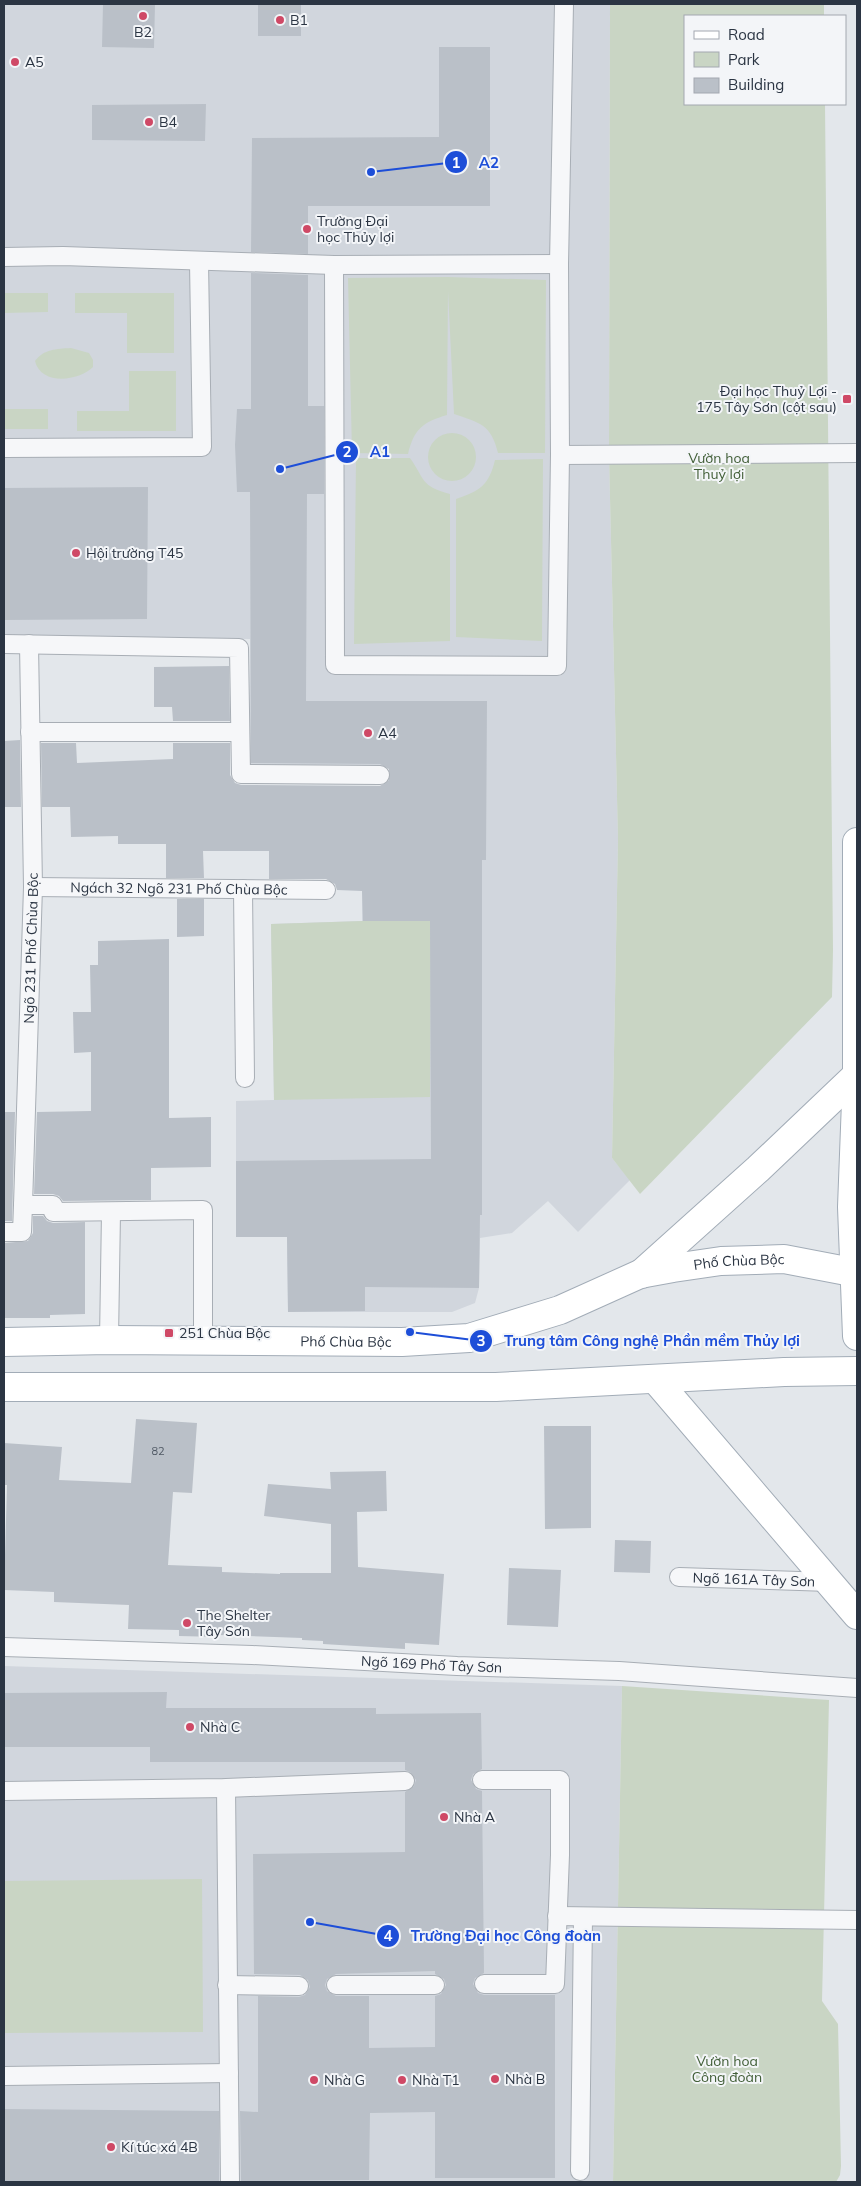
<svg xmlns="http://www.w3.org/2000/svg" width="861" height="2186" viewBox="0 0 861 2186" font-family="Mulish,sans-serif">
<rect width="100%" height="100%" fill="#e3e7eb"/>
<path fill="#d1d6dd" d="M4,4H610L609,455L618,840L612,1158L630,1180L578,1232L548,1201L512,1233L480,1238L479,1288L475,1303L452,1312H288L287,1237H236V1101L274,1100L271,924L362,921V865L435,766H250V639L4,637Z
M4,1666L622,1686L613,2182H4Z"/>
<path fill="#c9d5c4" d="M610,4H824V16H685V104H825L833,950L832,997L640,1194L612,1158L618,840L609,455Z
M448,277L546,280L545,453H498C491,424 480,423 454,414L448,291L447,415C423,422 414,429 408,454L352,453L348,278Z
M4,293H48V312L4,313Z
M75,293H174V353H127V313H75Z
M71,348L89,353L93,360V367C79,381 41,386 35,361C44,349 56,349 71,348Z
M129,371H176V431H77V411H129Z
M4,409H48V429H4Z
M428 457a24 24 0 1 1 48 0a24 24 0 1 1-48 0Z
M356,458H410C425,479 420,486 450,494V641L354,644Z
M543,459L542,641L456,637V499C480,491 489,485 495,460Z
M363,921H431L430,1097L274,1100L271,924Z
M622,1686L829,1700L822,2001L838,2024L841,2166L840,2175L836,2182H613Z
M202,1879L203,2032L4,2033V1881Z"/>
<path fill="#bac0c8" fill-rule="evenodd" d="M103,4H155L154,48L102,47Z
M258,4H301V36H258Z
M439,47H490V206H308V254L251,252L252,138L439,137Z
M206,104L205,141L92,140V105Z
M251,273L308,275V406H324V494H307L306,701H487L486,860H482V1215H480L479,1288L365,1287V1311L288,1312L287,1237H236V1161L431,1159L430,921H363L362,891L337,890L335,884L326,879H269V851H203L204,878H166V844H118V836L71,837L70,807H42L41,743H76L77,763L173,759V743H230V775L235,783L241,785L380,786L389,780V769L380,764L251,763L250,492H237L235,445L237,409H251Z
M148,487L147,619L4,620V488Z
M229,666L230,721H173L172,707H154V667Z
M20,740L21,807H4V741Z
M177,899H204V936L177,937Z
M169,939V1118L211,1117V1167L151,1168V1200L63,1201L59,1196L53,1194H34L37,1112L91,1111V1052L74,1053L73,1012H91L90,965H98V941Z
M4,1112H15L12,1221H4Z
M33,1216H43L47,1221L53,1223L85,1222V1314L50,1315V1318H4V1243L28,1241L33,1233Z
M136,1419L197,1423L192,1493L173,1492L168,1565L222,1567V1572L280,1574V1573H331V1524L264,1516L268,1484L331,1489L330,1472L386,1471L387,1511L357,1512L358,1567L444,1574L439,1645L405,1643V1649L323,1644V1641L302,1640V1638L219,1635V1637L179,1636V1630L128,1629L129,1605L54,1602V1592L4,1590L7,1485H4V1443L62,1447L59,1480L131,1483Z
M544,1426H591V1528L545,1529Z
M615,1540L651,1541L650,1573L614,1572Z
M509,1568L561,1570L558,1627L507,1625Z
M167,1692L166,1708H376V1714L481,1713L482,1769L473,1774L471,1780L476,1789L482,1791L484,1973L475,1978L473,1984L478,1993L484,1995H555V2178H435V2112L370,2113L369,2180L241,2181L240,2111L258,2112V1996L299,1997L305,1995L310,1987L308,1980L300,1975L254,1974L253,1854L405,1852V1792L414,1786L416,1780L410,1772L405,1770V1762H150V1747H4V1693ZM435,1971V1974L444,1979L446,1985L441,1994L435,1996V2047L369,2048V1996H336L327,1991L325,1985L327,1979L336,1974Z
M4,2109L219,2111V2181L4,2182Z"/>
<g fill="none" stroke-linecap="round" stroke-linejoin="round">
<g stroke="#a8aeb5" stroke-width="20">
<g id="service">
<path d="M4,257L63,256L334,265L559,264"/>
<path d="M334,265L335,665L557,666L560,455L559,264L564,4"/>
<path d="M4,448L202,447L199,262"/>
<path d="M560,455L857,453"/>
<path d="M4,644L239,648L241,774L380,775"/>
<path d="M30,732H240"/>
<path id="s1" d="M33,887L326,890"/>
<path d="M243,889L245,1078"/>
<path d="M23,1205H53V1212L203,1210V1342"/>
<path id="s2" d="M4,1232H22L23,1205L33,887L29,644"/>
<path d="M109,1340L111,1212"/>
<path id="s3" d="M679,1577L829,1582"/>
<path id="s4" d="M4,1647L252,1655L457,1666L619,1671L857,1688"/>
<path d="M482,1780H560V1855L555,1984H484"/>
<path d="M226,1788L230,2182"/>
<path d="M4,1791L226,1788L405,1781"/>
<path d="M557,1916L857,1920"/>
<path d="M227,1985L299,1986"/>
<path d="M336,1985H435"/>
<path d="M4,2076L229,2073"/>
<path d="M580,2171L583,1917"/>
</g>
</g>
<g stroke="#a2acb7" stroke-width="30">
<g id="primary">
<path d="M857,842V1075L852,1207L857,1336"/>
<path d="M641,1274L758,1169L857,1075"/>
<path id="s5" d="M4,1342L109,1340L402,1342L469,1338L560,1310L640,1274L673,1268L721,1261L784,1259L857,1273"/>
<path d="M655,1379L857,1615"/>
<path d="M4,1387H496L784,1372L857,1371"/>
</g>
</g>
<use href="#service" stroke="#f6f7f9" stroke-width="18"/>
<use href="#primary" stroke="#fff" stroke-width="28"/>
</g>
<g fill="#cf4966" stroke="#f3f5f8" stroke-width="2">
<circle cx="143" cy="16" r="5"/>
<circle cx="280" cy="20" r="5"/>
<circle cx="15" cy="62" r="5"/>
<circle cx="149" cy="122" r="5"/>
<circle cx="307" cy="229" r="5"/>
<rect x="842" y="394" width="10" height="10" rx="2.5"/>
<circle cx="76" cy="553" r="5"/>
<circle cx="368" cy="733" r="5"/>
<rect x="164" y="1328" width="10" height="10" rx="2.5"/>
<circle cx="187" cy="1623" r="5"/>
<circle cx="190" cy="1727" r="5"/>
<circle cx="444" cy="1817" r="5"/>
<circle cx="495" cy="2079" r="5"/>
<circle cx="314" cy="2080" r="5"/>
<circle cx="402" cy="2080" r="5"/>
<circle cx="111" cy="2147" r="5"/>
</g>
<g text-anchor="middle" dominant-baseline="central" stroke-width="4" stroke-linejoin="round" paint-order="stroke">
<g font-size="11" fill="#4f5864">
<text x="158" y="1451">82</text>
</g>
<g font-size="14" fill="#2b3543" stroke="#f3f5f8" text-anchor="start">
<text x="290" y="20">B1</text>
<text x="143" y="32" text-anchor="middle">B2</text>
<text x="25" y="62">A5</text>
<text x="159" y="122">B4</text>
<text x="317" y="221">Trường Đại<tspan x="317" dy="16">học Thủy lợi</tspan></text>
<text x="837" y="391" text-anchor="end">Đại học Thuỷ Lợi -<tspan x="837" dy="16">175 Tây Sơn (cột sau)</tspan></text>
<text x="86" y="553">Hội trường T45</text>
<text x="378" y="733">A4</text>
<text x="179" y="1333">251 Chùa Bộc</text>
<text x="197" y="1615">The Shelter<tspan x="197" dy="16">Tây Sơn</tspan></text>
<text x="200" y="1727">Nhà C</text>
<text x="454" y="1817">Nhà A</text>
<text x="505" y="2079">Nhà B</text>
<text x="324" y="2080">Nhà G</text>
<text x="412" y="2080">Nhà T1</text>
<text x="121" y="2147">Kí túc xá 4B</text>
</g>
<g font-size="14" fill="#425f38" stroke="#f3f5f8">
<text x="719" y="458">Vườn hoa<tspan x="719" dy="16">Thuỷ lợi</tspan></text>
<text x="727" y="2061">Vườn hoa<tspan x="727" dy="16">Công đoàn</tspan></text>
</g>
<g font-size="14" fill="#2b3543" stroke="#f3f5f8">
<text stroke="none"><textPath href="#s1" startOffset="146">Ngách 32 Ngõ 231 Phố Chùa Bộc</textPath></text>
<text stroke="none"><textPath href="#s2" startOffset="302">Ngõ 231 Phố Chùa Bộc</textPath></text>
<text stroke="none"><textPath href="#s5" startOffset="748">Phố Chùa Bộc</textPath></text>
<text stroke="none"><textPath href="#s5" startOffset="342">Phố Chùa Bộc</textPath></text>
<text stroke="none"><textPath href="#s3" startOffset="75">Ngõ 161A Tây Sơn</textPath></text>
<text stroke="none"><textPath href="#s4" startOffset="428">Ngõ 169 Phố Tây Sơn</textPath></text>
</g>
</g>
<path fill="none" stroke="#1d4ed8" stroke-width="2" d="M371 172L456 162M280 469L347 452M410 1332L481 1341M310 1922L388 1936"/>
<g fill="#1d4ed8" stroke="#f3f5f8" stroke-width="2">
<circle cx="371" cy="172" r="5"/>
<circle cx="280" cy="469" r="5"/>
<circle cx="410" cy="1332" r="5"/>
<circle cx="310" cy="1922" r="5"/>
<circle cx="456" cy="162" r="12"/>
<circle cx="347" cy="452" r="12"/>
<circle cx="481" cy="1341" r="12"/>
<circle cx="388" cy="1936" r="12"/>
</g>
<g font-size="15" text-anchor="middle" font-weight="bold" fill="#fff">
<text x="456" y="168">1</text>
<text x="347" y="457">2</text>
<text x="481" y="1346">3</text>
<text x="388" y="1941">4</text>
</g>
<g font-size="15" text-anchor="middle" font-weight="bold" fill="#1d4ed8" stroke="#f3f5f8" stroke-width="4" stroke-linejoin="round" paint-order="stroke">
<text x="489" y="168">A2</text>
<text x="380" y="457">A1</text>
<text x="652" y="1346">Trung tâm Công nghệ Phần mềm Thủy lợi</text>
<text x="506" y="1941">Trường Đại học Công đoàn</text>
</g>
<rect width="861" height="2186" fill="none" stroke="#2b3543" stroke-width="10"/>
<rect x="684" y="15" width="162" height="90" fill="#f3f5f8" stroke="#a3a8b0"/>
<rect x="694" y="31" width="25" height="8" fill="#ffffff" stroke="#a3a8b0"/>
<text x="728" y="40" font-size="15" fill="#2b3543">Road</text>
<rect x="694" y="52" width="25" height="15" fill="#c9d5c4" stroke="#a3a8b0"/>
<text x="728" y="65" font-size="15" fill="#2b3543">Park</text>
<rect x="694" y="78" width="25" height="15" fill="#bac0c8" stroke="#a3a8b0"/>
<text x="728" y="90" font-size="15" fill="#2b3543">Building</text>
</svg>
